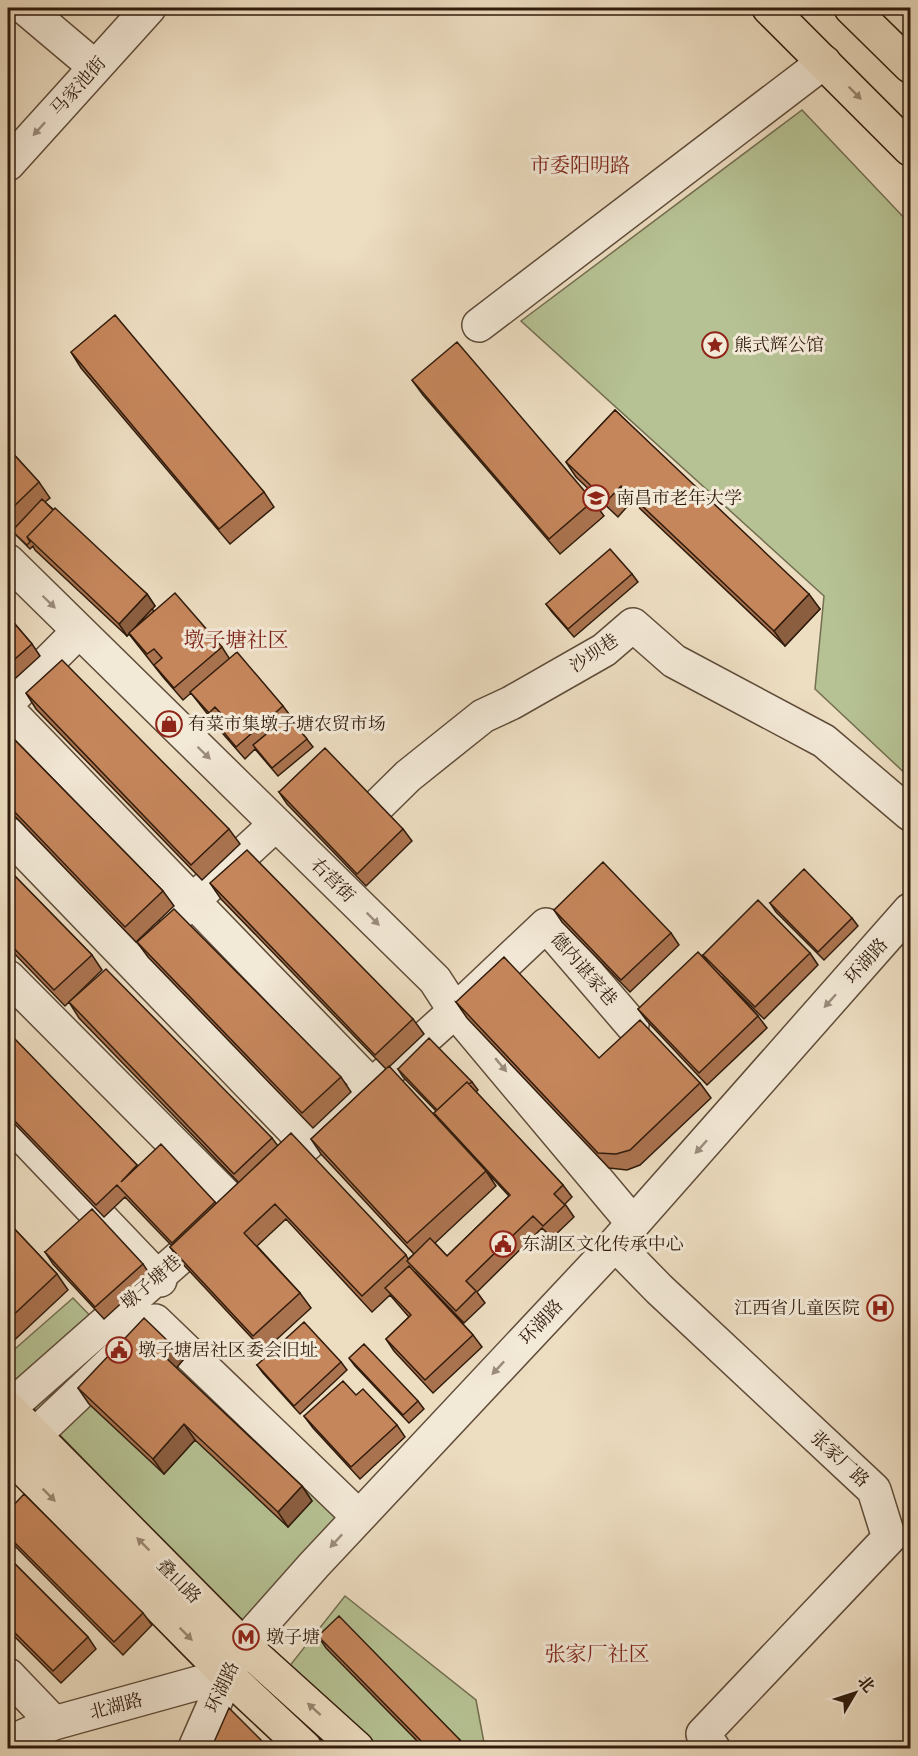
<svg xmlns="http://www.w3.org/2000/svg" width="918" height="1756" viewBox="0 0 918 1756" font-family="'Libre Caslon Text','Noto Serif SC',serif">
<rect width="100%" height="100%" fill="#edddc1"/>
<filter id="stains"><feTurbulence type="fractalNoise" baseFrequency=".00333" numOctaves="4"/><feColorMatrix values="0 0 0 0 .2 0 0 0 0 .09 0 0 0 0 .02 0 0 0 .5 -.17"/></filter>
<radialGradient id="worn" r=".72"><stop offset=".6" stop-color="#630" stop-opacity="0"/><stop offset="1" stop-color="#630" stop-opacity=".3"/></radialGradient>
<path fill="#b6c294" stroke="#736e50" stroke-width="1.5" d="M802,110L910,224V778L815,689L824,596L521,321Z
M73,1298L127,1354L154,1327L343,1512L242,1624L8,1381V1355Z
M345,1596L476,1700L485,1748H380L284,1673Z"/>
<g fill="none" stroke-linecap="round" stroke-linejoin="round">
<g stroke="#5f4c39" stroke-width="36">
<path id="minor" d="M25,8L95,67
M8,164L149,8
M479,325L824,62
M8,561L435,980L455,1011L633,1223
M8,702L79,631
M8,710L372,1086
M8,834L307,1144
M347,836L408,776L483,716L511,703L604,650L633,625L674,661L824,741L910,814
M176,916L276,824
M8,977L237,1207
M8,1121L160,1280
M270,1177L455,1011L546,925L632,1025
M615,1244L659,1289L874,1490L889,1538L703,1734L713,1748
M8,1409L212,1229
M35,1435L155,1321L359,1517
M8,1675L54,1723
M8,1743L54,1723L227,1675
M195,1748L227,1675L243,1645L314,1565L615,1244L910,910"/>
</g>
<g stroke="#301b0c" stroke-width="36">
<path id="major" d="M769,8L910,149
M8,1408L243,1645L357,1748
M8,1453L227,1675L305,1748"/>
</g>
<g stroke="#301b0c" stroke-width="36">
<path id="highway" d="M851,8L910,66"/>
</g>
<use href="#minor" stroke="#f3e9d7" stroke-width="33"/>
<use href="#major" stroke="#edddc1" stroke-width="33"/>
<use href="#highway" stroke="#edddc1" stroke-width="33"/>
</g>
<path fill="#aa734f" stroke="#301b0c" stroke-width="1.5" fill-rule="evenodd" d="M71,352L264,492L274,507L230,544L81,368Z
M412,380L593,501L604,516L560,554L423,395Z
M615,410L820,609L785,646L632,501L618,517L576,477L566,462Z
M8,448L39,482L50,498L45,502L147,594L155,606L148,613L154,611L222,647L229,658L283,706L292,718L291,719L313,747L278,776L255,749L245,759L224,735L191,693L183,700L163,677L129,634L127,636L35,550L33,546L30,549L13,532L8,537Z
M632,574L638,582L574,637L552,612L546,604Z
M8,616L32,644L40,656L8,685Z
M26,693L229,829L240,844L202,880L36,709Z
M8,733L163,891L174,906L136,942L8,809Z
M279,792L403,829L412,841L366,886L287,804Z
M8,869L92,955L102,970L65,1006L8,947Z
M210,883L413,1019L424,1034L389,1067L443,1125L434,1113L436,1111L403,1077L398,1069L472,1082L478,1090L476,1092L563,1185L572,1197L565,1204L574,1217L552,1238L542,1228L477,1292L485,1303L464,1323L415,1272L473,1335L482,1347L433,1393L394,1351L386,1339L409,1317L390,1295L372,1312L286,1219L257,1246L300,1293L311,1308L264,1351L181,1262L170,1247L172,1246L125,1197L104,1217L8,1117V1030L13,1038L138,1166L215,1202L217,1204L239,1183L79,1018L69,1002L272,1138L278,1146L406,1255L408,1259L414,1254L321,1154L311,1139L386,1069L221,899ZM486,1171L509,1196L447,1256L435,1243L496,1186Z
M770,903L852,918L858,926L824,960L776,912Z
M554,910L671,933L679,945L630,992L562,922Z
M137,942L341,1077L351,1092L313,1128L148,957Z
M810,953L818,965L764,1019L722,977L758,1016L767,1028L707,1085L647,1021L638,1009L709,964L703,955Z
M456,1002L599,1058L700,1083L711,1098L640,1165L627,1170L609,1168L467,1018Z
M8,1222L57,1274L68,1290L8,1346Z
M45,1252L143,1264L151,1276L104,1319L53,1264Z
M172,1345L183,1360L176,1368L302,1486L312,1501L288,1527L195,1440L164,1474L89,1404L78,1388Z
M349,1358L418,1401L424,1409L409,1423L355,1366Z
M341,1362L347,1370L300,1414L263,1373L257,1365Z
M356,1395L397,1425L405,1437L360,1479L313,1428L304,1416Z
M8,1511L143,1613L152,1625L123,1655L8,1539Z
M8,1557L88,1637L96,1649L61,1683L8,1630Z
M318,1636L460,1740L466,1749H425L326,1648Z"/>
<path fill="#8b5e40" stroke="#301b0c" stroke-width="1.5" d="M147,594L155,606L127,636L119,624Z
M809,594L820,609L785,646L774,631Z
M172,1345L183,1360L174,1371L163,1355Z
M184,1424L195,1440L164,1474L153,1459Z
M302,1486L312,1501L288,1527L278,1512Z"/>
<path fill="#c6865c" stroke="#301b0c" stroke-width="1.5" d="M115,315L264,492L219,529L71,352Z
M457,342L593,501L549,539L412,380Z
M615,410L809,594L774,631L621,486L607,501L566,462Z
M8,448L39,482L8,512Z
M42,499L53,510L27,537L30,542L27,545L12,531Z
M55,508L147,594L119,624L27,537Z
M610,549L632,574L568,629L546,604Z
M175,593L222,647L174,688L154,665L162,658L154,649L147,654L129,633Z
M152,609L154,611L139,624H138Z
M8,616L32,644L8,665Z
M237,652L283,706L236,747L216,723L224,717L215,707L209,713L190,692Z
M62,660L229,829L191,865L26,693Z
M288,716L307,739L272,768L253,745Z
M8,733L163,891L125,927L8,805Z
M325,748L403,829L357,874L279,792Z
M247,850L413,1019L375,1055L210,883Z
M603,862L671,933L621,980L554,910Z
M8,869L92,955L54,990L8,942Z
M804,869L852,918L818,952L770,903Z
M758,900L810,953L755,1007L703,955Z
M174,909L341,1077L302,1113L137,942Z
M698,952L758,1016L699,1073L638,1009Z
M504,957L599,1058L640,1020L700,1083L630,1150L616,1154L598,1153L456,1002Z
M106,969L272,1138L234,1174L69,1002Z
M13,1037L137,1165L121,1182L161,1144L215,1202L172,1243L117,1185L96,1205L8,1114V1043Z
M429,1038L472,1082L469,1084L467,1082L437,1110L398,1069Z
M389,1066L486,1171L407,1243L311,1139Z
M467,1082L563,1185L554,1194L565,1205L543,1226L533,1216L466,1281L476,1291L456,1311L407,1261L430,1238L447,1256L510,1195L434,1113Z
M291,1133L406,1255L362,1296L275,1204L244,1233L300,1293L253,1336L170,1247Z
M92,1209L143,1264L95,1307L45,1252Z
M8,1222L57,1274L8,1320Z
M409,1266L473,1335L425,1380L386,1339L411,1315L385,1288Z
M144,1318L172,1345L163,1355L302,1486L278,1512L184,1424L153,1459L78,1388Z
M304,1322L341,1362L294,1406L257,1365Z
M364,1344L418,1401L403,1415L349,1358Z
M343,1381L356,1395L363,1389L397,1425L351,1467L304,1416Z
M24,1494L143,1613L114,1642L8,1536V1511Z
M8,1557L88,1637L53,1671L8,1626Z
M339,1616L460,1740L452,1749H429L318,1636Z
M229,1708L270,1749H211Z"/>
<defs><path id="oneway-solid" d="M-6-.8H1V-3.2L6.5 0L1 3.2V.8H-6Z" transform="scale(1.5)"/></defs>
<g fill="#988670">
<use href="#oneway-solid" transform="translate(855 93) rotate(45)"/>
<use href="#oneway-solid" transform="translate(49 1495) rotate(45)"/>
<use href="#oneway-solid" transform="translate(143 1544) rotate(-135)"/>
<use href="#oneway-solid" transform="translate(186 1634) rotate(45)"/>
<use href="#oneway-solid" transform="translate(314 1709) rotate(-138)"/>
</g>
<g fill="#9b8c7c">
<use href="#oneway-solid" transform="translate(39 129) rotate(132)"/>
<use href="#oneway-solid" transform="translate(49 602) rotate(44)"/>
<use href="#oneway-solid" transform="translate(204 753) rotate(44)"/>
<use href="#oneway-solid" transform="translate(373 919) rotate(45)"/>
<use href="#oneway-solid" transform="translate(830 1001) rotate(132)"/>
<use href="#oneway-solid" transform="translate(501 1065) rotate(50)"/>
<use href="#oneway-solid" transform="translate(701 1147) rotate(132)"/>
<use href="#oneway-solid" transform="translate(498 1368) rotate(133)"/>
<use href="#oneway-solid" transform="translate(336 1541) rotate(133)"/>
</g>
<defs>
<g id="sight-ring" transform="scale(1.35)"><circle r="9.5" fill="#f3e9d7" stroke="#8f2418" stroke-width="1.5"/><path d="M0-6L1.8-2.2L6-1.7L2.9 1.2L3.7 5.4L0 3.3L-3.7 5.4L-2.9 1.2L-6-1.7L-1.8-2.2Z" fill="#8f2418"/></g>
<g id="university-ring" transform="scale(1.35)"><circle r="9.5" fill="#f3e9d7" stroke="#8f2418" stroke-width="1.5"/><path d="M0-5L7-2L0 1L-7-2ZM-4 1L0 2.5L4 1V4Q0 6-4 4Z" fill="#8f2418"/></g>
<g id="shop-ring" transform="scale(1.35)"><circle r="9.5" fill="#f3e9d7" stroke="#8f2418" stroke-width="1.5"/><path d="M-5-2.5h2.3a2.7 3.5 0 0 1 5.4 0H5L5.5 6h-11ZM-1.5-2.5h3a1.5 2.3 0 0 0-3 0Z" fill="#8f2418"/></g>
<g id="civic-ring" transform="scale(1.35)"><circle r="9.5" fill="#f3e9d7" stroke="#8f2418" stroke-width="1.5"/><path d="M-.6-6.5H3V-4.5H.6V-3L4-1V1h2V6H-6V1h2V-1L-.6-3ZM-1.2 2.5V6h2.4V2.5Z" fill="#8f2418"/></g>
<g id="hospital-ring" transform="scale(1.35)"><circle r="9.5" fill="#f3e9d7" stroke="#8f2418" stroke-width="1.5"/><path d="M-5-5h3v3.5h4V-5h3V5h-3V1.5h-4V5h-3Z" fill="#8f2418"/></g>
<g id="metro-ring" transform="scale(1.35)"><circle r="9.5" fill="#f3e9d7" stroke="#8f2418" stroke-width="1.5"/><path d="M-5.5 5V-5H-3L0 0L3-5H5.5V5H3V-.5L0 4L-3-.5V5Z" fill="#8f2418"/></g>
</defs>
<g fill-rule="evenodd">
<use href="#sight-ring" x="715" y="345"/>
<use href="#university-ring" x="596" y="498"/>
<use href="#shop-ring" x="169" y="724"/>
<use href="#civic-ring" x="503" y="1244"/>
<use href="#hospital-ring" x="880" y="1308"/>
<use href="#civic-ring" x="119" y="1350"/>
<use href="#metro-ring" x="246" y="1637"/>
</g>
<g text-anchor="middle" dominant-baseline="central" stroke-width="6" stroke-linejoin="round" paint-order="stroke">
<g font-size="18" fill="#301b0c" stroke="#f3e9d7">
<text transform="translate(78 86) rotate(-48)">马家池街</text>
<text transform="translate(594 653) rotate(-34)">沙坝巷</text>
<text transform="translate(333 880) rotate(45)">右营街</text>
<text transform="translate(866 961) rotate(-48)">环湖路</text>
<text transform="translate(584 969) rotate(49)">德内谌家巷</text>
<text transform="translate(151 1282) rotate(-41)">墩子塘巷</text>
<text transform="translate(541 1322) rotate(-47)">环湖路</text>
<text transform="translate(840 1459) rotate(43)">张家厂路</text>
<text transform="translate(179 1581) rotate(45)">叠山路</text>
<text transform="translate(222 1687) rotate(-65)">环湖路</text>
<text transform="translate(116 1706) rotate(-15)">北湖路</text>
</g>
<g font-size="18" fill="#301b0c" stroke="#f3e9d7" text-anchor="start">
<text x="734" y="345">熊式辉公馆</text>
<text x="616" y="498">南昌市老年大学</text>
<text x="188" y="724">有菜市集墩子塘农贸市场</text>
<text x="522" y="1244">东湖区文化传承中心</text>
<text x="860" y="1308" text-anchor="end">江西省儿童医院</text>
<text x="138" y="1350">墩子塘居社区委会旧址</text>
<text x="266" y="1637">墩子塘</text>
</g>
<g font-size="20" fill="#7a1f14" stroke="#f3e9d7">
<text x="580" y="165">市委阳明路</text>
</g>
<g font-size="21" fill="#7a1f14" stroke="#f3e9d7">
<text x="236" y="639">墩子塘社区</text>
<text x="597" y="1653">张家厂社区</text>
</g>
</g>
<rect width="918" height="1756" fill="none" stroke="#edddc1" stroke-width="30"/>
<rect x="9" y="9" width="900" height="1738" fill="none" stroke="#301b0c" stroke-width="3"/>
<rect x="15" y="15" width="888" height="1726" fill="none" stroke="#301b0c" stroke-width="1.5"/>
<g transform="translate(855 1693) rotate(51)" stroke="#f3e9d7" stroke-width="4.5" paint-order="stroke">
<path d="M0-4.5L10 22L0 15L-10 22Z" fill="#301b0c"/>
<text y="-9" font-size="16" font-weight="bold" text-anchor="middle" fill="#301b0c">北</text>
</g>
<rect width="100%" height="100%" filter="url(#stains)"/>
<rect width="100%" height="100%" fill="url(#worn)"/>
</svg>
